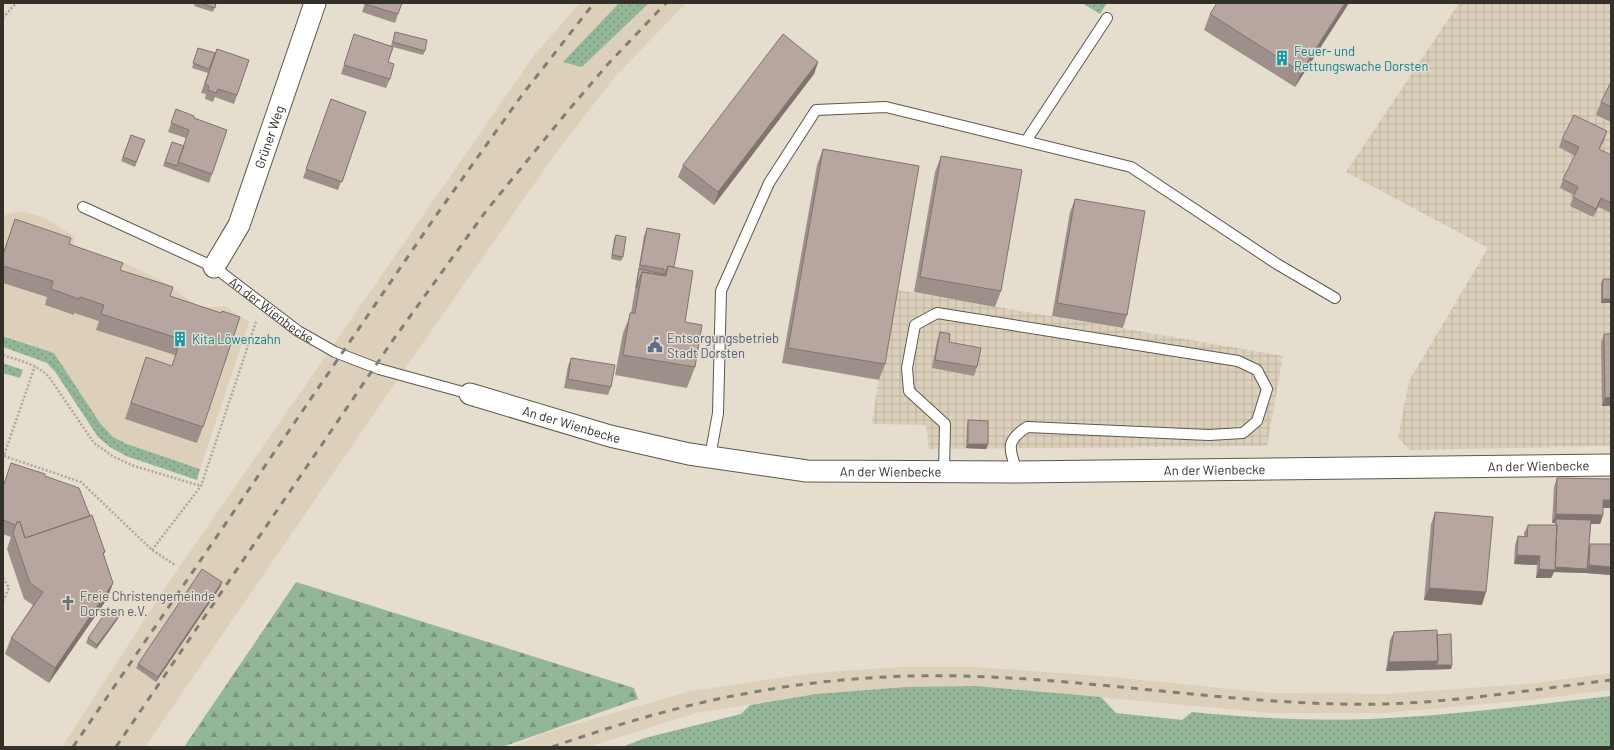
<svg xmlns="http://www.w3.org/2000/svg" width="1614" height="750" viewBox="0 0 1614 750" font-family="Barlow,sans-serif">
<defs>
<pattern id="industrial-grid" width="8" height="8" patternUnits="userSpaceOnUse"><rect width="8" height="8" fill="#dcd0bb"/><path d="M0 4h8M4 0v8" fill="none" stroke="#bdb3a1"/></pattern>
<pattern id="grass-dots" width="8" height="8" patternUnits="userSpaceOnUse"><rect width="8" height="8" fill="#94b698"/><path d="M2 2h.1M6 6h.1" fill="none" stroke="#79947c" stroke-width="1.8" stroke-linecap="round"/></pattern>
<pattern id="forest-firs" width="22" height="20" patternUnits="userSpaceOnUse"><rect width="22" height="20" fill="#94b698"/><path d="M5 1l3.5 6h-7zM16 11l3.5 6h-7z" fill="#79947c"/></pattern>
</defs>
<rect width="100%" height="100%" fill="#e5ddce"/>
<path fill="#dcd0bb" d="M580,3H619L564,61L582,67L649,3H686L614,78L553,157L413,357L145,747H62L169,582L535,54Z
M22,211L47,219L75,237L73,245L123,262L164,282L200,308L224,306L249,322L200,469L127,444L113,437L100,423L54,353L3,335V216Z
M901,667H975L1102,676L1271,693L1386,694L1526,684L1611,673V690L1529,700L1386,713H1272L977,686L905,687L816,694L696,713L588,747H513L544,733L691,691L813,673Z"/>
<path fill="url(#industrial-grid)" d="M1459,3H1611V446L1410,450L1398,438L1409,381L1488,248L1346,172Z
M892,289L1283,356L1267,446L929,449L926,425L872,424Z"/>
<path fill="url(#grass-dots)" d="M619,3H649L582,67L563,62Z
M1082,3H1107L1100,14Z
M3,336L54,353L100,423L113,437L127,444L200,469L197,480L126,456L110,447L98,437L56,373L47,363L3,347Z
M3,363L23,370L20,378L3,373Z
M977,686L1101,697L1116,713L1182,720L1192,712C1251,718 1311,721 1370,719C1451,716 1531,705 1611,696V747H622L645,738L741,714L750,705L816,694L905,687Z"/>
<path fill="url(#forest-firs)" d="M296,582L634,688L638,699L502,747H184Z"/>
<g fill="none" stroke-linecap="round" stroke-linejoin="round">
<g stroke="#5e584b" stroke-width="12">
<g id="service">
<path d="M1026,141L1107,18"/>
<path id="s1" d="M83,207L214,267L298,331L335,352L379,369L470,394"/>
<path d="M710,457L718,413L721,291L769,183L816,110L886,107L1131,167L1277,264L1335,298"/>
<path d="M944,471L945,424L909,391L907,368L915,325L937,313L1238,361L1257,370L1267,389L1257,421L1243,433L1209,435L1027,427C1004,442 1010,449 1017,472"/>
</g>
</g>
<g stroke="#5e584b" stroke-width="23">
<g id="minor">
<path id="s2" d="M214,267L239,225L315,3"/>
<path id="s3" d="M470,394L610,436L689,454L807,471L1017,472L1611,465"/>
</g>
</g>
<path stroke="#aea79b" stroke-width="2.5" stroke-dasharray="2 2" stroke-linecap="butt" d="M3,18L16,3
M3,355C20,361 37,364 49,377L94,443L114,457L134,466L201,486
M4,456L81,482L152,550L175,565
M3,458L35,366
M152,550L201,486L256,322
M3,578L9,588L3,601"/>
<use href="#service" stroke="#fff" stroke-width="10"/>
<use href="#minor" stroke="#fff" stroke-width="21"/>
<path stroke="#837e74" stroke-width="3" stroke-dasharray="7 7" stroke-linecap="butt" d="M73,747L435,217L522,95L594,3
M116,747L393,340L486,211L567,112L608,64L666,3
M552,747C618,724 685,704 754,692C831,678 911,673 990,677C1106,682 1221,701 1338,704C1429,707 1521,691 1611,680"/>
</g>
<path fill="#9d8f8a" d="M195,3H216L213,12L194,6Z
M365,3H402L395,23L362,12Z
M1349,3L1295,87L1204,30L1210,14Z
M395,32L425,51L423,55L393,47L388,62L390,79L386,88L341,74L354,34L391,46Z
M198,48L215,53L217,49L249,60L234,104L215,97L213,102L205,99L206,94L201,93L213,58L208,73L192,68Z
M818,62L814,74L714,205L678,177L683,165Z
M1611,82V122L1596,115L1601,102Z
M331,99L366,112L338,190L303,178Z
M176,109L194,118L227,130L209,183L163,166L172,142L184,146L186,138L168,132Z
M131,135L145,140L135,167L121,161Z
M1562,139L1604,140L1599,150L1611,155V213L1598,207L1593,217L1570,206L1574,195L1560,188L1563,179L1575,156L1559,147Z
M823,149L885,364L879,380L782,363L817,165Z
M941,156L1001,291L995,307L914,292L935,172Z
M1075,199L1127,315L1123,328L1052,316L1070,212Z
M15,219L120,270L170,296L203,427L197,443L125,419L146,357L172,366L175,355L96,330L99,321L74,313V315L45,305L47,297L3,283V253Z
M647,228L674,267L685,322L695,367L687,388L615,375L623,333L631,313L644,236Z
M616,235L623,257L621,261L611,259L614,239Z
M1603,279H1611L1601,303V283Z
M940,332L949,342L977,367L974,376L932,368L937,341Z
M1604,334H1611V406H1602L1601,343Z
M571,358L611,387L608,395L564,388L568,366Z
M968,420L988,444L986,449L966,448L967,425Z
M45,476L105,552L103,555L113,583L107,599L49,683L5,654L11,638L33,605L24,599L7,549L11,537L3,534V486Z
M1557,478L1611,508H1603V515L1600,524H1591L1589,548L1590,544H1611V575L1586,573L1554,572L1551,578H1536L1537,565L1514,564L1515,545L1518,536L1524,537V533L1528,525H1555V523H1552L1554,487Z
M1435,512L1482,605L1424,600L1431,524Z
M221,586L156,682L136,668L138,664Z
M119,616L117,620L96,649L86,643L88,638Z
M1394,632L1437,635L1452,665L1451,669L1386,671L1390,640Z"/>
<path fill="#807470" d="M1345,3H1349L1295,87L1301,72Z
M818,62L814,74L714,205L718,192Z
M1607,131L1604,140L1595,158Z
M1601,198L1598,207L1593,217L1596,209Z
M1602,299H1611V303H1601Z
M1611,397V406H1602L1605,398Z
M968,444H988L986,449L966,448Z
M1603,500H1611V508H1600Z
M1556,514L1603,515L1600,524L1556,523V519L1555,523H1552Z
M1517,555L1540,556L1537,565L1514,564Z
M1589,565L1611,567V575L1586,573L1554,572L1551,578H1536L1539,569L1554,567L1587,569Z
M222,582L221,586L156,682L158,677Z
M113,583L107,599L49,683L55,668Z
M1429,588L1486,592L1482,605L1424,600Z
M119,616L117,620L96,649L97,645Z
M1438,661L1452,665L1451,669L1386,671L1389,662Z"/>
<path fill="#b7a6a0" stroke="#807470" d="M201,3H216L215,8Z
M365,3H402L398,14L365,4Z
M1217,3H1345L1301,72L1210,14Z
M395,32L427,40L425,51L393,42Z
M354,34L393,47L388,62L394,64L390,79L344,65Z
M783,34L818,62L718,192L683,165Z
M198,48L215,53L209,69L193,63Z
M217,49L249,60L237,95L218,89L216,93L208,90L209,86L205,84Z
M1611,82V107L1601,102Z
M331,99L366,112L342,182L306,169Z
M176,109L194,116V118L227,130L212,174L178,162L189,130L171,123Z
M1574,115L1607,131L1599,149L1611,155V203L1601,198L1596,209L1573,197L1578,187L1563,179L1579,147L1562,139Z
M131,135L145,140L136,162L123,157Z
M172,142L184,146L177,166L165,162Z
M823,149L919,166L885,364L788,348Z
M941,156L1022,170L1001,291L920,277Z
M1075,199L1145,211L1127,315L1057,303Z
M15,219L71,238L69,244L123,263L120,270L173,287L170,296L221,313L222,311L240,317L203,427L131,403L146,357L172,366L181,339L101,314L104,305L80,297L79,299L51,289L53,281L3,266V255Z
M647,228L680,234L674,267L668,266L664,275V269L640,265Z
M616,235L626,237L623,257L612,255Z
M668,266L693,271L685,322L702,325L695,367L623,355L630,313H635L642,272L666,276Z
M639,269L663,274V275L642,272L636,288Z
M1603,279H1611V299H1602Z
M940,332L950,334L949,342L981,348L977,367L935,360Z
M1604,334H1611V397L1605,398Z
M571,358L615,365L611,387L568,379Z
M968,420L988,421V444H968Z
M11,463L45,474V476L79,488L90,516L25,538L20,522H17L16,525L3,520V487Z
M1557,478L1611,479V500H1603V515L1556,514Z
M1435,512L1493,517L1486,592L1429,588Z
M92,515L105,552L103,553L113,583L55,668L11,638L43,592L30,583L13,533L17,522H20L25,538Z
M1556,519L1591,520L1587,569L1555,567L1557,525H1556Z
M1528,525H1557L1555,570L1539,569L1540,556L1517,555L1518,536L1527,537Z
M1590,544H1611V567L1589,565Z
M202,569L222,582L158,677L138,664Z
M108,609L119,616L97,645L88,638Z
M1437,630L1438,661L1389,662L1394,632Z
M1451,634L1452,665H1436L1438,661L1437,635Z"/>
<defs>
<g id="building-bare" transform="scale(1.2)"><path d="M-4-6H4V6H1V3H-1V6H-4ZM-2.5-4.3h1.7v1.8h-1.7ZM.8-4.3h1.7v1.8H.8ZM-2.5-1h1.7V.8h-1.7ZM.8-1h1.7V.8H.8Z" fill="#0f9aa8" stroke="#e5ddce" stroke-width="2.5" paint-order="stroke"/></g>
<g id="civic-bare" transform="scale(1.2)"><path d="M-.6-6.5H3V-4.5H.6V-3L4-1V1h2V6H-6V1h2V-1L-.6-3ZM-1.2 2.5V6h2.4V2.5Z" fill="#5c6f8a" stroke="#e5ddce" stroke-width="2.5" paint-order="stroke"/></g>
<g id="church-bare" transform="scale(1.2)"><path d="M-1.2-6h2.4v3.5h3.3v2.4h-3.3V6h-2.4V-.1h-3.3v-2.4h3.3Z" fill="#6b7280" stroke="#e5ddce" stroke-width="2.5" paint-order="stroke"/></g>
</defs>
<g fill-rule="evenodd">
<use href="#building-bare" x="1282" y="58"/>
<use href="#building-bare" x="180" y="339"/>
<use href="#civic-bare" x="655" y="345"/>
<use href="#church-bare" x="68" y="603"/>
</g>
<g text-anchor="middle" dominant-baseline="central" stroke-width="3" stroke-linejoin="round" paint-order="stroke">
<g font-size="13" fill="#0d838f" stroke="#e5ddce" text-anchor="start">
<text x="1294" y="51">Feuer- und<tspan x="1294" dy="15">Rettungswache Dorsten</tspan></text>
<text x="192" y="339">Kita Löwenzahn</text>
</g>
<g font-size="13" fill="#33302a" stroke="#e5ddce">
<text stroke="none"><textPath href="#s2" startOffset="142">Grüner Weg</textPath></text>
<text stroke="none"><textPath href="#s1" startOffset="216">An der Wienbecke</textPath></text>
<text stroke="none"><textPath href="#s3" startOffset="106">An der Wienbecke</textPath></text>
<text stroke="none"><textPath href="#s3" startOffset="1078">An der Wienbecke</textPath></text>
<text stroke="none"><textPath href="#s3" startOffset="754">An der Wienbecke</textPath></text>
<text stroke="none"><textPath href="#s3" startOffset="430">An der Wienbecke</textPath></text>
</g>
<g font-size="13" fill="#4e5e75" stroke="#e5ddce" text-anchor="start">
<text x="667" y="338">Entsorgungsbetrieb<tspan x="667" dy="15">Stadt Dorsten</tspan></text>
</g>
<g font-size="13" fill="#5b616d" stroke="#e5ddce" text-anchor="start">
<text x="80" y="596">Freie Christengemeinde<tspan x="80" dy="15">Dorsten e.V.</tspan></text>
</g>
</g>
<rect width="1614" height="750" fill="none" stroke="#33302a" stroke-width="8"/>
</svg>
